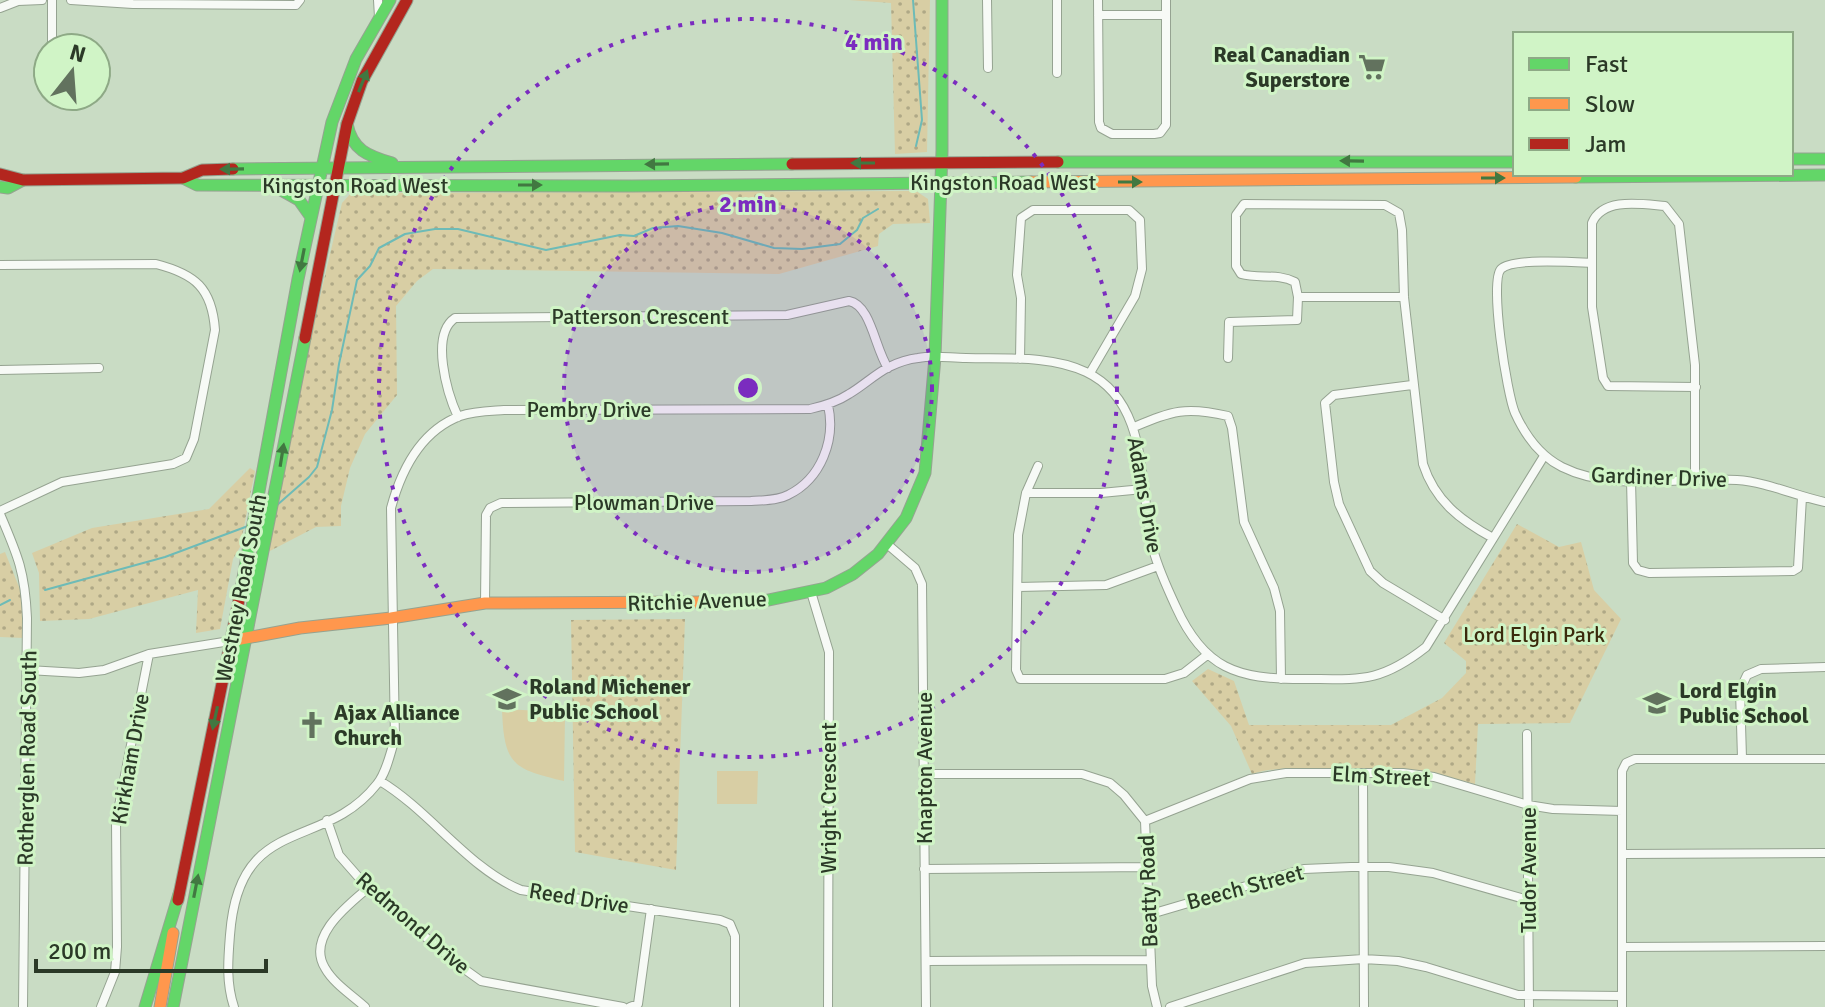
<svg xmlns="http://www.w3.org/2000/svg" width="1825" height="1007" viewBox="0 0 1825 1007" font-family="Signika,sans-serif">
<defs>
<pattern id="park-dots" width="8" height="8" patternUnits="userSpaceOnUse" patternTransform="scale(2)"><rect width="8" height="8" fill="#d8cea4"/><path d="M2 2h.1M6 6h.1" fill="none" stroke="#afa886" stroke-width="1.8" stroke-linecap="round"/></pattern>
</defs>
<rect width="100%" height="100%" fill="#c9dcc4"/>
<path fill="#d8cea4" d="M502,709L561,712L565,716L564,781C512,769 504,764 502,709Z
M717,771H758L757,804H717Z"/>
<path fill="url(#park-dots)" d="M849,0H930L927,152L895,154L891,3Z
M916,191L928,199L930,223L893,224L879,234L878,246L779,274L433,269L417,281L396,306L397,395L365,434L350,468L341,506V526L316,527L266,553L292,417L342,203L351,193Z
M250,468L255,471L240,547L233,559L220,629L196,633L198,590L89,619L40,621L39,573L32,553L92,528L209,509Z
M1517,524L1559,547L1581,542L1594,590L1621,619L1570,723L1478,724L1475,784C1418,769 1378,768 1320,768C1297,768 1274,767 1252,774L1231,726L1192,681L1208,669L1234,681L1249,725H1391L1442,698L1466,673V661L1444,643Z
M5,552L21,592L24,638L0,637V554Z
M685,619L676,870L575,852L571,620Z"/>
<g fill="none" stroke-linecap="round" stroke-linejoin="round">
<path stroke="#6dbbb7" stroke-width="2" d="M913,0L922,120L916,146
M276,506L309,477L317,467L332,410L339,364L357,280L370,266L379,248L405,234L435,229H458L546,250L620,235L634,236L653,228L678,226L722,233L774,248L802,249L840,244L857,230L863,218L878,209
M45,590L165,557L248,526
M0,605L10,600"/>
<g stroke="#95a391" stroke-width="10">
<path id="street" d="M71,0L133,4L296,5L300,0
M378,0L379,17
M987,0L988,68
M1057,0V73
M1098,0L1099,122L1101,128L1112,134H1154L1160,133L1166,125V0
M0,8L18,1L42,0
M1098,15H1166
M52,48V0
M1591,263C1573,262 1512,258 1501,269C1489,281 1507,395 1515,413C1525,435 1540,456 1562,467C1614,493 1681,476 1737,480C1767,482 1796,496 1825,502
M0,265L156,264C195,274 212,288 215,330L194,439L186,458L173,464L62,482L0,511
M1298,297H1404
M1228,358L1229,322L1297,320L1298,297L1295,282C1278,273 1259,279 1241,274L1236,266V215L1244,204L1385,205L1399,213L1402,230L1404,297L1423,464C1435,501 1460,520 1493,538
M1020,359L1021,298L1017,275L1021,218L1033,210H1129L1140,220L1142,269L1135,296L1090,373
M0,370L99,368
M1412,385L1334,395L1325,403L1334,482L1339,504L1370,571L1383,583L1445,620
M458,417C447,393 430,335 455,318L787,315L849,301C871,305 875,349 888,368
M1134,427C1173,411 1185,406 1228,416L1232,428L1244,522L1274,588L1280,611L1281,679
M1038,466L1026,493L1018,535L1016,670L1020,679H1165L1184,673L1207,655
M1695,479V365L1679,224L1665,206C1641,204 1603,197 1592,223V307L1603,378L1608,386L1696,387
M1631,480L1633,563L1638,570L1649,573L1793,571L1798,568L1802,497
M1026,493H1101L1143,489
M0,514C18,556 25,572 27,618L23,1007
M887,544L915,568L922,584L926,1007
M1018,587L1106,585L1158,566
M811,592L829,652L828,1007
M485,603L486,515L490,508L501,503L751,501C763,500 777,501 788,495C821,479 836,440 828,405
M28,670L79,673L104,670L149,654L230,641
M1527,734L1529,1007
M1742,758L1740,690L1747,675L1761,669L1825,667
M925,774H1082L1110,783L1124,795L1145,821L1152,986L1157,1007
M1363,774L1364,1007
M380,781C430,811 469,869 521,890L720,920L730,924L735,936V1007
M327,820L339,855L368,888L456,963L481,981L623,1007
M1145,821L1250,779L1286,773H1403L1434,777L1528,805L1553,809L1622,811
M1623,854L1825,853
M924,869L1146,867
M1151,914L1304,869L1351,867H1389L1433,873L1528,900
M1622,947L1825,946
M926,961L1151,960
M101,1007L115,972L117,947L116,821L149,654
M234,1007C226,983 228,960 230,935C239,812 323,853 377,784C387,772 390,753 395,739L391,508C401,471 421,431 460,416C474,411 490,411 504,410L810,409C823,406 837,402 849,394C863,386 875,374 889,367C897,363 909,359 918,358C934,355 950,358 966,358C1005,359 1050,355 1086,372C1150,402 1139,487 1152,545C1157,567 1167,587 1176,607C1204,669 1237,679 1302,679C1359,679 1379,684 1426,647L1544,456
M365,1007C352,995 334,984 325,968C306,937 348,905 368,888
M630,1007L638,1004L651,909
M1170,1007L1305,963L1363,959L1398,961L1426,967L1518,995L1622,996
M1622,1007V771L1626,763L1635,759H1825"/>
</g>
<g stroke="#95a391" stroke-width="13">
<path id="fast" d="M347,124C352,150 368,156 392,163
M1791,159H1825
M1058,162H1515
M233,169L792,164
M1576,177L1825,175
M183,178L197,185L632,186L1031,182
M274,186L299,200L311,217
M0,187L8,188L23,180
M239,600L298,279L332,122L356,59L390,0
M700,602H759L826,588L853,574L878,554L906,518L925,473L935,357L942,151V0
M145,1007L179,894
M173,1007L305,338"/>
</g>
<g stroke="#95a391" stroke-width="13">
<path id="slow" d="M1031,182L1576,177
M230,641L300,628L391,618L485,603L700,602
M160,1007L173,933"/>
</g>
<g stroke="#95a391" stroke-width="13">
<path id="jam" d="M792,164L1058,162
M0,174L23,180L183,178L202,170L233,169
M305,338L347,124L362,81L407,0
M178,900L239,600"/>
</g>
<use href="#street" stroke="#f7faf6" stroke-width="8"/>
<use href="#fast" stroke="#63d668" stroke-width="11"/>
<use href="#slow" stroke="#ff974d" stroke-width="11"/>
<use href="#jam" stroke="#b3261e" stroke-width="11"/>
</g>
<defs><path id="oneway-solid" d="M-6-.8H1V-3.2L6.5 0L1 3.2V.8H-6Z" transform="scale(2)"/></defs>
<g fill="#417841">
<use href="#oneway-solid" transform="translate(363 81) rotate(-68)"/>
<use href="#oneway-solid" transform="translate(1352 161) rotate(-179)"/>
<use href="#oneway-solid" transform="translate(863 163) rotate(180)"/>
<use href="#oneway-solid" transform="translate(657 164) rotate(179)"/>
<use href="#oneway-solid" transform="translate(232 169) rotate(179)"/>
<use href="#oneway-solid" transform="translate(1493 178)"/>
<use href="#oneway-solid" transform="translate(1130 182)"/>
<use href="#oneway-solid" transform="translate(530 185)"/>
<use href="#oneway-solid" transform="translate(302 260) rotate(101)"/>
<use href="#oneway-solid" transform="translate(282 455) rotate(-81)"/>
<use href="#oneway-solid" transform="translate(215 718) rotate(102)"/>
<use href="#oneway-solid" transform="translate(196 886) rotate(-79)"/>
</g>
<circle cx="748" cy="388" r="184" fill="#7b2cbf" fill-opacity=".12"/>
<g fill="none" stroke="#7b2cbf" stroke-width="4" stroke-dasharray="4 8">
<circle cx="748" cy="388" r="184"/>
<circle cx="748" cy="388" r="369"/>
</g>
<defs>
<g id="supermarket-bare" transform="scale(2.16)"><path d="M-6-5.5h2.5l.6 2H6L4.5 2H-2.5L-4.4-4H-6ZM-1.5 3.2a1.3 1.3 0 1 0 .1 0ZM3 3.2a1.3 1.3 0 1 0 .1 0Z" fill="#62725e" stroke="#d0f4c6" stroke-width="2.5" paint-order="stroke"/></g>
<g id="school-bare" transform="scale(2.16)"><path d="M0-5L7-2L0 1L-7-2ZM-4 1L0 2.5L4 1V4Q0 6-4 4Z" fill="#62725e" stroke="#d0f4c6" stroke-width="2.5" paint-order="stroke"/></g>
<g id="church-bare" transform="scale(2.16)"><path d="M-1.2-6h2.4v3.5h3.3v2.4h-3.3V6h-2.4V-.1h-3.3v-2.4h3.3Z" fill="#62725e" stroke="#d0f4c6" stroke-width="2.5" paint-order="stroke"/></g>
</defs>
<g fill-rule="evenodd">
<use href="#supermarket-bare" x="1372" y="67"/>
<use href="#school-bare" x="507" y="699"/>
<use href="#school-bare" x="1657" y="703"/>
<use href="#church-bare" x="312" y="725"/>
</g>
<g text-anchor="middle" dominant-baseline="central" stroke-width="6" stroke-linejoin="round" paint-order="stroke">
<g font-size="22" font-weight="bold" fill="#2b3927" stroke="#d0f4c6" text-anchor="start">
<text x="1350" y="54" text-anchor="end">Real Canadian<tspan x="1350" dy="25">Superstore</tspan></text>
<text x="529" y="686">Roland Michener<tspan x="529" dy="25">Public School</tspan></text>
<text x="1679" y="690">Lord Elgin<tspan x="1679" dy="25">Public School</tspan></text>
<text x="334" y="712">Ajax Alliance<tspan x="334" dy="25">Church</tspan></text>
</g>
<g font-size="22" fill="#2b3927" stroke="#d0f4c6">
<text x="1003" y="182">Kingston Road West</text>
<text x="355" y="185">Kingston Road West</text>
<text x="640" y="316">Patterson Crescent</text>
<text x="589" y="409">Pembry Drive</text>
<text transform="translate(1659 477) rotate(2)">Gardiner Drive</text>
<text transform="translate(1145 495) rotate(80)">Adams Drive</text>
<text x="644" y="502">Plowman Drive</text>
<text transform="translate(241 588) rotate(-79)">Westney Road South</text>
<text transform="translate(697 601) rotate(-2)">Ritchie Avenue</text>
<text transform="translate(27 758) rotate(-89)">Rotherglen Road South</text>
<text transform="translate(130 759) rotate(-80)">Kirkham Drive</text>
<text transform="translate(924 768) rotate(-90)">Knapton Avenue</text>
<text transform="translate(1381 776) rotate(3)">Elm Street</text>
<text transform="translate(828 798) rotate(-90)">Wright Crescent</text>
<text transform="translate(1528 870) rotate(-90)">Tudor Avenue</text>
<text transform="translate(1245 887) rotate(-15)">Beech Street</text>
<text transform="translate(1148 891) rotate(-92)">Beatty Road</text>
<text transform="translate(579 898) rotate(9)">Reed Drive</text>
<text transform="translate(413 923) rotate(41)">Redmond Drive</text>
</g>
<g font-size="22" fill="#3b2a0c" stroke="#d0f4c6">
<text x="1534" y="634">Lord Elgin Park</text>
</g>
</g>
<circle cx="748" cy="388" r="12" fill="#7b2cbf" stroke="#d0f4c6" stroke-width="4"/>
<g font-size="24" text-anchor="middle" font-weight="bold" fill="#7b2cbf" stroke="#d0f4c6" stroke-width="6" stroke-linejoin="round" paint-order="stroke">
<text x="874" y="50">4 min</text>
<text x="748" y="212">2 min</text>
</g>
<rect x="1513" y="32" width="280" height="144" fill="#d0f4c6" stroke="#8ea986" stroke-width="2"/>
<rect x="1529" y="58" width="40" height="12" fill="#63d668" stroke="#8ea986" stroke-width="2"/>
<text x="1585" y="72" font-size="24" fill="#2b3927">Fast</text>
<rect x="1529" y="98" width="40" height="12" fill="#ff974d" stroke="#8ea986" stroke-width="2"/>
<text x="1585" y="112" font-size="24" fill="#2b3927">Slow</text>
<rect x="1529" y="138" width="40" height="12" fill="#b3261e" stroke="#8ea986" stroke-width="2"/>
<text x="1585" y="152" font-size="24" fill="#2b3927">Jam</text>
<g transform="translate(72 72) rotate(17)"><circle r="38" fill="#d0f4c6" stroke="#8ea986" stroke-width="2"/>
<path d="M0-6L14 30L0 20L-14 30Z" fill="#62725e"/>
<text y="-12" font-size="22" font-weight="bold" text-anchor="middle" fill="#2b3927">N</text>
</g>
<path d="M36 959v12h230v-12" fill="none" stroke="#2b3927" stroke-width="4"/>
<text x="48" y="959" font-size="24" fill="#2b3927" stroke="#d0f4c6" stroke-width="6" paint-order="stroke">200 m</text>
</svg>
